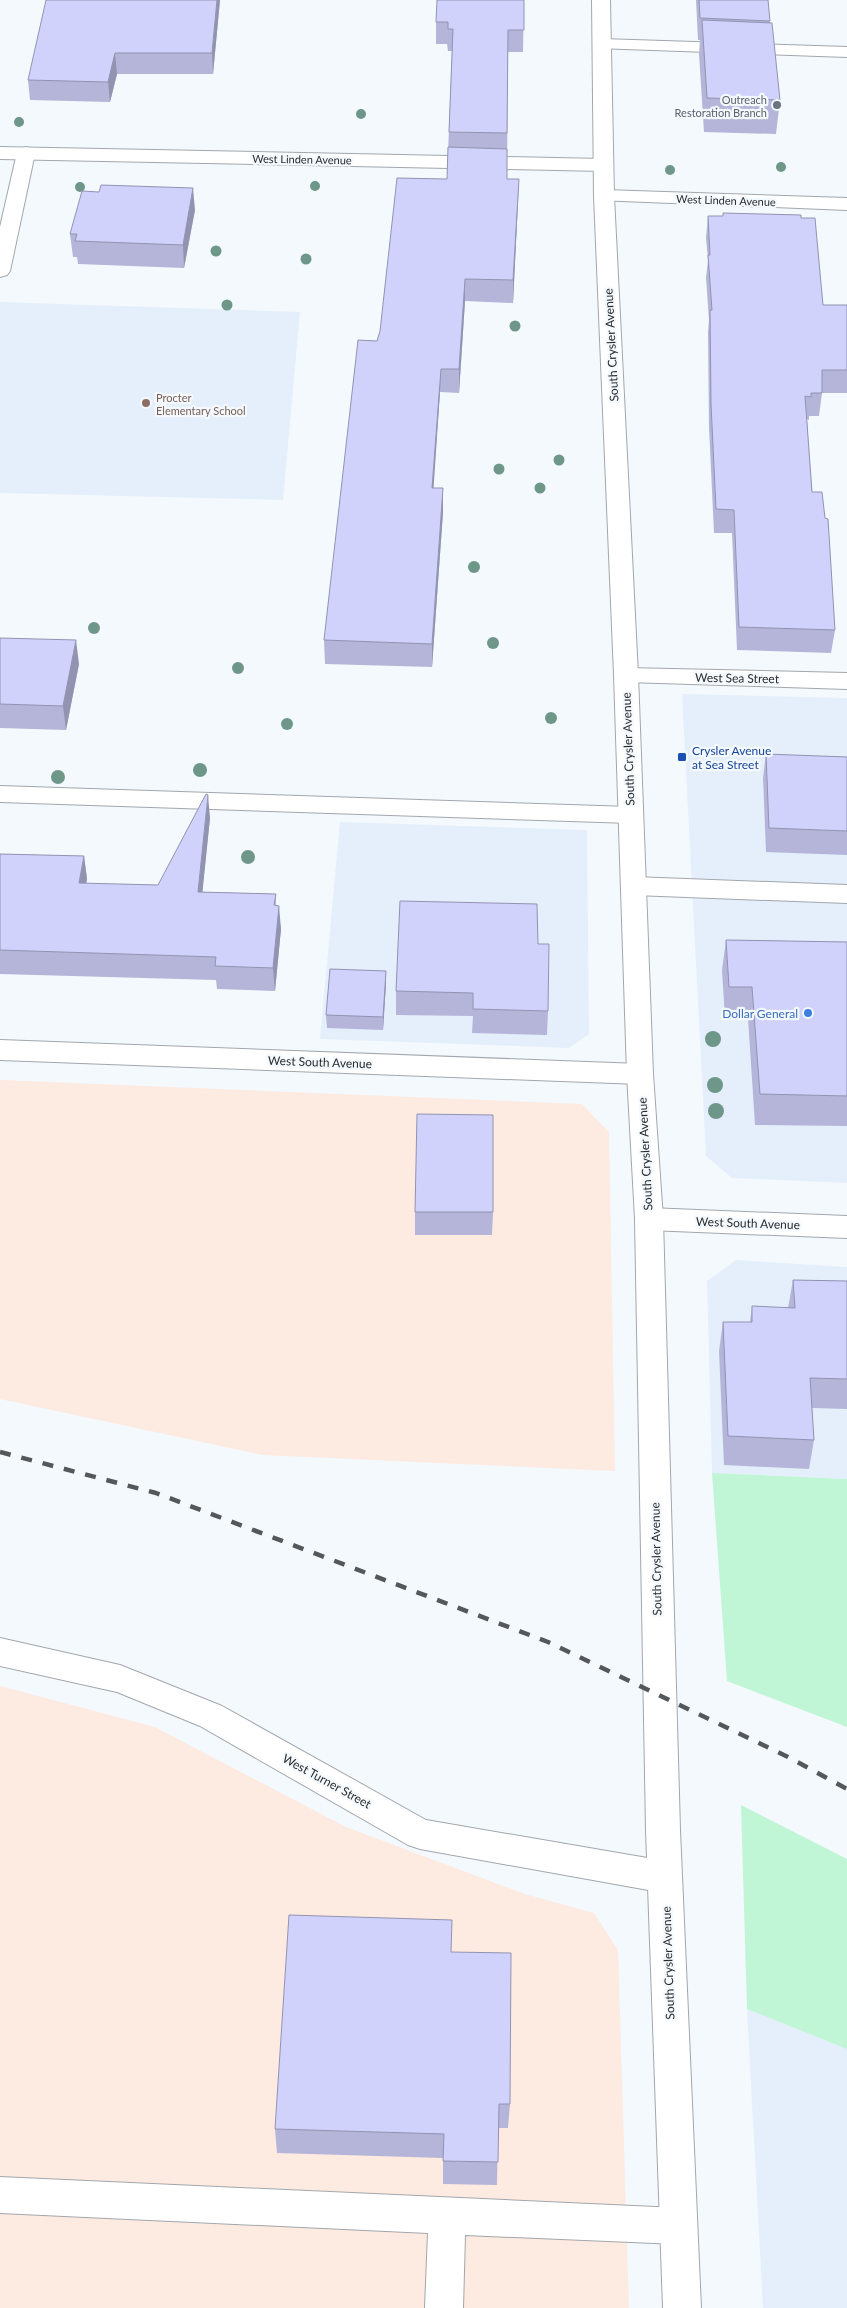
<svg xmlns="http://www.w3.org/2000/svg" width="847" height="2308" viewBox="0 0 847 2308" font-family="Lato,sans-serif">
<rect width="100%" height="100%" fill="#f4f9fe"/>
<path fill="#e4effb" d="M0,302L300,312L283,500L0,493Z
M682,694L847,698V1183L732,1178L706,1156Z
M340,822L587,830L589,1034L569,1048L320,1039Z
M736,1260L847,1267V1479L712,1473L707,1281Z
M747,2009L847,2049V2308H763Z"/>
<path fill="#fdeae1" d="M0,1080L582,1104L609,1132L615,1471L263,1455L0,1399Z
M0,1686L155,1727L346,1827L525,1894L594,1913L618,1950L629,2308H0Z"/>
<path fill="#c0f5d5" d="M712,1473L847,1479V1727L727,1681Z
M741,1805L847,1859V2049L747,2009Z"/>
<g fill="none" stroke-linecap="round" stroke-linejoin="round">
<g stroke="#a2a7ad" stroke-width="2">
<path id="lane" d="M602,39L847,47V57L596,48L593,44L596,40Z
M26,147L33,149L35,153L10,271L7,275L0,277V227L17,153L19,149Z
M0,786L631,807L640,809L643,815L640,821L631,823L0,802Z
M634,877L847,885V903L634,895L625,892L621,886L625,880Z
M0,2177L678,2208L691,2213L696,2226L691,2239L678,2244L465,2235L463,2308H425L428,2233L0,2213Z"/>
</g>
<g stroke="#a2a7ad" stroke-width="2">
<path id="street" d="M0,147L604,159L611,161L613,165L611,169L604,171L0,159Z
M604,190L847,198V210L597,200L594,196L597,192Z
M626,668L847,673V689L626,682L618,680L614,675L618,670Z
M0,1040L640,1064L649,1067L653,1074L649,1081L640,1084L0,1060Z
M649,1208L847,1216V1238L649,1230L639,1227L635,1219L639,1211Z
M0,1638L120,1665L222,1706L426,1820L665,1861L677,1866L682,1877L677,1888L665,1893L420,1849L408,1845L200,1726L117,1692L0,1666Z"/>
</g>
<g stroke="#a2a7ad" stroke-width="2">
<path id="secondary" d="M592,0H610L614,196L638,675L653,1074L663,1219L680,1830L701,2308H663L646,1830L635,1219L627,1074L614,675L594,196Z"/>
</g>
<use href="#lane" fill="#fff" fill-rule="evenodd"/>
<use href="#street" fill="#fff" fill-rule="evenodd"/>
<use href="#secondary" fill="#fff" fill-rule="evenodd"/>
<path stroke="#55585b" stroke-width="4.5" stroke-dasharray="11 11" stroke-linecap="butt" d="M0,1452L156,1493L548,1642L788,1757L847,1789"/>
</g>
<g fill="#6e9789">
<circle cx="361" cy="114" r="5"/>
<circle cx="19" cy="122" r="5"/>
<circle cx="781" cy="167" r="5"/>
<circle cx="670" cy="170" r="5"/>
<circle cx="315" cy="186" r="5"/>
<circle cx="80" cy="187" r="5"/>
<circle cx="216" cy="251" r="5.5"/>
<circle cx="306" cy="259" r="5.5"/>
<circle cx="227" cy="305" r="5.5"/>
<circle cx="515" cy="326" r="5.5"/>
<circle cx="559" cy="460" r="5.5"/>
<circle cx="499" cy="469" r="5.5"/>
<circle cx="540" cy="488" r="5.5"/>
<circle cx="474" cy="567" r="6"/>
<circle cx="94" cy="628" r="6"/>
<circle cx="493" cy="643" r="6"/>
<circle cx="238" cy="668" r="6"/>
<circle cx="551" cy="718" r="6"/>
<circle cx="287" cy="724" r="6"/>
<circle cx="200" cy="770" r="7"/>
<circle cx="58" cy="777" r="7"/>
<circle cx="248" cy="857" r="7"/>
<circle cx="713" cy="1039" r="8"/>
<circle cx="715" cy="1085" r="8"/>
<circle cx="716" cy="1111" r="8"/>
</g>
<path fill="#b4b5d9" d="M220,0L213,74H117L110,102L30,100L28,80Z
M524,0L523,52H508L507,179L518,202L513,303L465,301L459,393L440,392L433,488H443V512L432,667L325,664L324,640L377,341L447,179L452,51H448L447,44H436V22Z
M696,0H768L770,23L780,100L776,134L704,132L699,54L700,40H698Z
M195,210L184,268L78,264L77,257H73L70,234Z
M708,216L801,218L823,305H847V393H822L819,416H809V420L807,419L812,492L835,630L831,653L737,650L732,533H714L709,427L708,332L709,320L706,278L708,260L706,238Z
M0,638L79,664L66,730L0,728Z
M766,754L847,757V855L766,852L763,778Z
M210,818L202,892L276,894V906L281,929L275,991L217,989L216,980L0,974V854L84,856L87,879L86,884L158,885Z
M726,940L847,942V1126L755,1125L748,1018H725L722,970Z
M538,944L548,1011L547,1035L472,1033L473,1016L396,1015V991Z
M386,971V983L383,1030L327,1028L326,1015Z
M415,1212H493L492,1235H415Z
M793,1280L847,1281V1409L812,1408L814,1440L809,1469L724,1465L719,1351L723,1322H750L752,1306L788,1308Z
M452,1952L510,2104L508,2128H498L497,2185L443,2184V2158L277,2153L275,2129Z"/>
<path fill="#9293b0" d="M217,0H220L213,74L212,53Z
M115,53L117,74L110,102L108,82Z
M519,179L518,202L513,303V280Z
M193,188L195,210L184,268L183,245Z
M465,279V301L459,393V369Z
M441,369L440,392L432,511V488Z
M443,488V512L432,667V644Z
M76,640L79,664L66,730L63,706Z
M208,795L210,818L200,916L198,892Z
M84,856L87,879L82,907L79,883Z
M279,906L281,929L275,991L273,968Z
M386,971V983L383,1030V1017Z"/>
<path fill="#d1d2fc" stroke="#9293b0" d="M46,0H217L212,53H115L108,82L28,80Z
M437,0H524V30H508L507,133L449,132L453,29H448V22H436Z
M699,0H768L770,21L700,18Z
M702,20L772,23L780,100L707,98Z
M448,147L507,149V179H519L513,280L465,279L459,369H441L432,488H443L432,644L324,640L358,340L377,341L380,331L397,178L447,179Z
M101,185L193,188L183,245L75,241L77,234H70L82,191L99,192Z
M723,213L801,215V218H815L823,305H847V370H822V393H811V397L805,396L812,492H822L825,518L828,519L835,630L739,627L734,510L716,509L711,404L710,310H712L708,255H710L708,216H723Z
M0,638L76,640L63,706L0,704Z
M766,754L847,757V831L769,828Z
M206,794L208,795L198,892L276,894L274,905L279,906L273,968L215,966L216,957L0,950V854L84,856L79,883L158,885Z
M400,901L537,904L538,944H549L548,1011L473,1009V993L396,991Z
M726,940L847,942V1096L760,1094L752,987H729Z
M330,969L386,971L383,1017L326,1015Z
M417,1114L493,1115V1212H415Z
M793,1280L847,1281V1379L810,1378L814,1440L728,1436L723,1322H752V1306L795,1308Z
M289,1915L452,1920L451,1952L511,1953L510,2104H499L498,2162L443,2161L444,2134L275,2129Z"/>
<circle fill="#6b7280" stroke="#f4f9fe" stroke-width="2" cx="777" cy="105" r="5"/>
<circle fill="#8d6e63" stroke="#f4f9fe" stroke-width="2" cx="146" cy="403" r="5"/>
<rect fill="#1a4fb4" stroke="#f4f9fe" stroke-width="2" x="677" y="752" width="10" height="10" rx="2.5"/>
<circle fill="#3f7fe0" stroke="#f4f9fe" stroke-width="2" cx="808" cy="1013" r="5"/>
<g text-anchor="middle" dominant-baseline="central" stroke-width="4.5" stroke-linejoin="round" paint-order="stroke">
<g font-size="11" fill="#5b616d" stroke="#f4f9fe" text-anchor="end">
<text x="767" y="99">Outreach<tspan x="767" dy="13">Restoration Branch</tspan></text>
</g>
<g font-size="11" fill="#292b2d" stroke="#f4f9fe">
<text transform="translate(302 159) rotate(1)">West Linden Avenue</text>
<text transform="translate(726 200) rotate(2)">West Linden Avenue</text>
</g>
<g font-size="11" fill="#785e54" stroke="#f4f9fe" text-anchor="start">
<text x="156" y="397">Procter<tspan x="156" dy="13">Elementary School</tspan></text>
</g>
<g font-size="12" fill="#292b2d" stroke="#f4f9fe">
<text transform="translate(611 345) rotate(-93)">South Crysler Avenue</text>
<text transform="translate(737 678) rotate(1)">West Sea Street</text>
<text transform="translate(628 749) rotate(-92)">South Crysler Avenue</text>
<text transform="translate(320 1062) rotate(2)">West South Avenue</text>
<text transform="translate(645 1154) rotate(-93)">South Crysler Avenue</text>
<text transform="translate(748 1223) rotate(2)">West South Avenue</text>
<text transform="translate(656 1559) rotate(-91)">South Crysler Avenue</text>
<text transform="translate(327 1781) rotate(29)">West Turner Street</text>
<text transform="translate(668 1963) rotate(-92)">South Crysler Avenue</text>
</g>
<g font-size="12" fill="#164399" stroke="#f4f9fe" text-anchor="start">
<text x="692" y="750">Crysler Avenue<tspan x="692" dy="14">at Sea Street</tspan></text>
</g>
<g font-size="12" fill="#366cbe" stroke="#f4f9fe" text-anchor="end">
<text x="798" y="1013">Dollar General</text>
</g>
</g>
</svg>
